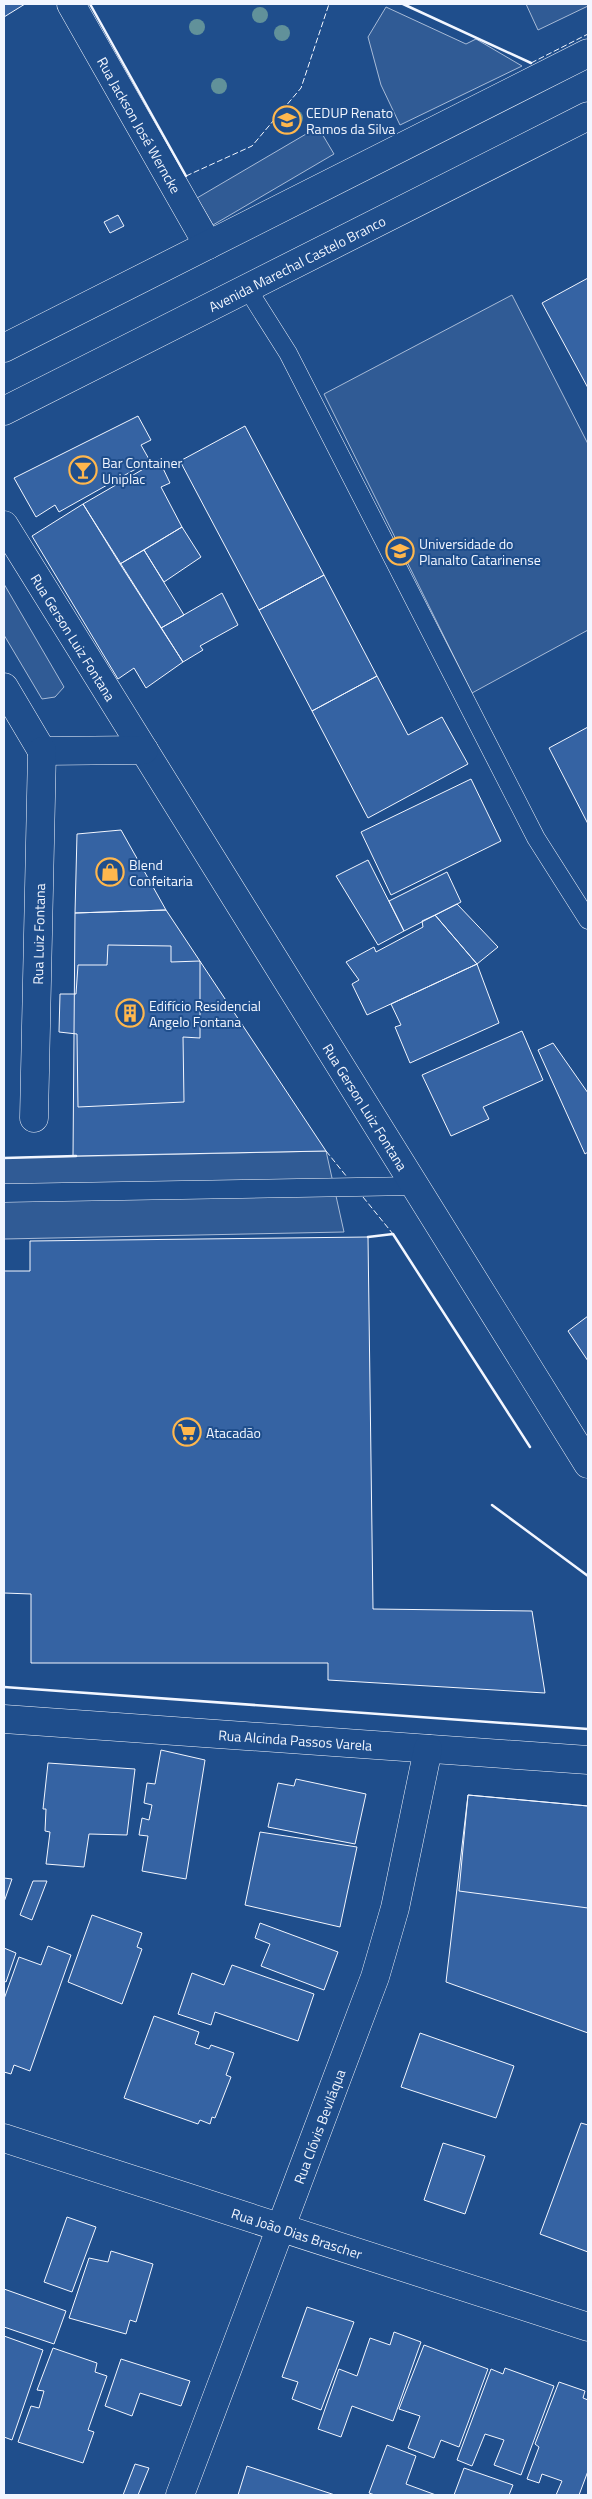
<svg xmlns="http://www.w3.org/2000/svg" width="592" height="2499" viewBox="0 0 592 2499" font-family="'Titillium Web',sans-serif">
<rect width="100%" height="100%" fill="#1f4e8c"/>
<path fill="#305b95" stroke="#a8bbd7" d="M526,4H588V6L538,30Z
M386,7L466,44L476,39L522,66L400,125L381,85L368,37Z
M318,127L334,154L213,225L197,198Z
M512,295L588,444V630L472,693L324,394Z
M4,584L64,687L55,697L42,699L4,635Z
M326,1151L344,1232L4,1239V1158Z"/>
<path fill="#3563a3" stroke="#f2f6ff" d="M4,4H25L4,17Z
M118,215L124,226L110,233L104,222Z
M588,278V388L542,303Z
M138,416L151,440L141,445L150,461L59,512L55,505L36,517L14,478Z
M245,426L324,575L259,610L180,461Z
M159,460L170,483L161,487L182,527L120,564L83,504Z
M83,504L183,662L146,688L134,668L118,679L32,536Z
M182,527L201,557L164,582L144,550Z
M144,550L184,615L161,628L120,564Z
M324,575L377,676L312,711L259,610Z
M222,593L238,625L200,646L203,650L183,662L161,628Z
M377,676L408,735L442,717L468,764L368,818L312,711Z
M588,727V824L549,748Z
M471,779L501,841L391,895L361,832Z
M121,830L166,910L75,913L77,834Z
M368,860L404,931L378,945L336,876Z
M447,872L461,902L404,931L389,901Z
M457,904L498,947L477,964L435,915Z
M166,910L326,1151L73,1156L75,913Z
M435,915L477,964L367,1015L352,984L359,980L346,962L374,947L376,952L423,927L422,921Z
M108,945L171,946V962L200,961V1038L183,1037L184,1102L78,1107L77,1034L59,1032L60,994H76L78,965H107Z
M477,964L499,1023L410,1063L395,1027L401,1025L391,1004Z
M522,1031L543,1080L483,1107L489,1119L451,1136L422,1075Z
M553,1043L588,1093V1152L585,1154L538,1050Z
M368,1237L373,1609L532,1611L545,1693L328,1680V1663H31V1594L4,1593V1271H30V1241Z
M588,1316V1361L568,1331Z
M161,1750L205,1760L186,1879L142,1871L148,1836L139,1835L142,1818L149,1820L152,1805L144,1803L147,1783L155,1784Z
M48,1763L135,1769L127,1835L89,1834L84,1867L46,1864L50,1832L45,1831L46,1809H43Z
M296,1779L366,1794L355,1844L268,1827L278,1783L294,1786Z
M468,1795L588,1806V1908L459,1891Z
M468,1795L588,1806V2033L446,1982Z
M260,1832L357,1847L340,1927L245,1905Z
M4,1878L12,1879L4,1902Z
M33,1881H47L32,1920L20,1915Z
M92,1915L142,1933L137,1947L142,1949L122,2004L68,1982Z
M260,1923L338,1952L324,1990L261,1966L270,1944L255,1938Z
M48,1946L71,1955L30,2071L14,2065L11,2074L4,2072V1999L19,1957L41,1965Z
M4,1948L16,1953L6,1982L4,1981Z
M232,1965L314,1994L298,2041L215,2012L211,2025L178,2014L192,1973L224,1985Z
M154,2016L199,2032L195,2044L209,2049L211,2045L234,2053L226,2075L231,2077L215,2118L212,2117L210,2124L200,2120L198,2124L124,2098Z
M420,2033L514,2066L496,2118L401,2087Z
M581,2123L588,2125V2252L540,2234Z
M443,2143L485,2156L465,2214L424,2200Z
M67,2217L96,2227L72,2292L44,2282Z
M111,2251L153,2264L136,2322L130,2320L126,2334L69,2318L89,2258L108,2262Z
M4,2289L66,2311L54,2344L4,2327Z
M307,2307L354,2322L321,2410L292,2399L298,2382L282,2377Z
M394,2332L421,2342L393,2421L352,2406L341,2437L318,2429L339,2369L357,2376L370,2338L390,2345Z
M4,2336L43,2350L12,2440L4,2437Z
M424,2345L488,2369L459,2447L441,2440L434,2458L408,2448L420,2416L399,2409Z
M53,2348L97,2363L95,2372L107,2376L88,2430L94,2432L83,2463L18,2442L31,2406L39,2408L44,2391L37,2390Z
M121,2359L190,2381L181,2406L140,2393L132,2416L105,2406Z
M505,2368L554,2386L521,2475L494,2465L504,2440L485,2434L472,2466L457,2460L491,2369L503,2374Z
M559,2382L585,2391L583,2398L588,2400V2471L579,2495H556L562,2481L542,2474L539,2483L527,2479L539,2447L535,2444Z
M387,2445L416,2456L406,2484L436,2495H375L369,2493Z
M135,2464L149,2468L138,2495H123Z
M247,2466L335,2495H238Z
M464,2468L513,2485L509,2495H454Z"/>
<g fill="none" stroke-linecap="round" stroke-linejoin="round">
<g stroke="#f2f6ff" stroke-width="19">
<path id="service" d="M247,288L288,353L536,838L588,920
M4,1193L415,1186"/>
</g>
<g stroke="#f2f6ff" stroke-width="29">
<g id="minor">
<path id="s1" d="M71,4L208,245"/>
<path id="s2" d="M4,525L588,1464"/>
<path d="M4,687L42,751L144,750"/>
<path id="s3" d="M34,1118L42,751"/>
<path id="s4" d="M4,1719L588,1760"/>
<path id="s5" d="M4,2138L588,2327"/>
<path id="s6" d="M180,2495L375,1977L395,1908L428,1749"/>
</g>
</g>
<g stroke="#f2f6ff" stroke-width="29">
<g id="secondary">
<path d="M4,348L588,53"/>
<path id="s7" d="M4,411L588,116"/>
</g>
</g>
<use href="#service" stroke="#1f4e8c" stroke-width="18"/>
<use href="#minor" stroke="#1f4e8c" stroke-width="28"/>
<use href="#secondary" stroke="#1f4e8c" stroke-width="28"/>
<path stroke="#f2f6ff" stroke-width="1" stroke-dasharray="6 2.5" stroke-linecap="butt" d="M531,63L588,34
M186,176L252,146L301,88L329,4
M326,1151L347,1177
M363,1197L393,1234"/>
<path stroke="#f2f6ff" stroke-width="2.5" d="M90,4L186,176
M403,4L531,63
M4,1158L76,1156
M368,1237L393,1234L530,1447
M492,1505L588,1576
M4,1687L588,1729"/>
</g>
<g fill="#61919a">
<circle cx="260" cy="15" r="8"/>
<circle cx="197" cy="27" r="8"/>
<circle cx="282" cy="33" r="8"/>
<circle cx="219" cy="86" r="8"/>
<circle cx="295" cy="118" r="8"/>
</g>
<defs>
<g id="university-ring" transform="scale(1.4375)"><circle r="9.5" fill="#1f4e8c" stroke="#ffb74d" stroke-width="1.5"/><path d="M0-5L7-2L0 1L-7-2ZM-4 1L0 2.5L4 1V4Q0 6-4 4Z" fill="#ffb74d"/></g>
<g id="bar-ring" transform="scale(1.4375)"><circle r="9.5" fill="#1f4e8c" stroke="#ffb74d" stroke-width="1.5"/><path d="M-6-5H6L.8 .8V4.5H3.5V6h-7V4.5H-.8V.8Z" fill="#ffb74d"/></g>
<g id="shop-ring" transform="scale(1.4375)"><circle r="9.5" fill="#1f4e8c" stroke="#ffb74d" stroke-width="1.5"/><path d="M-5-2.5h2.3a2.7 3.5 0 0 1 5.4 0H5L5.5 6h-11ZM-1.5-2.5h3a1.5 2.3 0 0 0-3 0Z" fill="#ffb74d"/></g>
<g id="building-ring" transform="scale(1.4375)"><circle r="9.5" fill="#1f4e8c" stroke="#ffb74d" stroke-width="1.5"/><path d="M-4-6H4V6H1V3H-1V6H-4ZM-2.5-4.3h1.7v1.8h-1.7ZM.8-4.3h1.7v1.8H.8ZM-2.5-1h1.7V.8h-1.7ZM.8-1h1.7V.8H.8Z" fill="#ffb74d"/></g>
<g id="supermarket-ring" transform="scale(1.4375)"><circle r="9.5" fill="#1f4e8c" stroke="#ffb74d" stroke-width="1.5"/><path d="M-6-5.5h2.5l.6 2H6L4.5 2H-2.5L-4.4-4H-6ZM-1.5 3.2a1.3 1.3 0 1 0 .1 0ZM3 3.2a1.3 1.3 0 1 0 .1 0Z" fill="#ffb74d"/></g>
</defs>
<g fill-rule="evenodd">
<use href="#university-ring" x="287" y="120"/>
<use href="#bar-ring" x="83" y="470"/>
<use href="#university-ring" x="400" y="551"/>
<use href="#shop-ring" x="110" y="872"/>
<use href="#building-ring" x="130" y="1013"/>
<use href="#supermarket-ring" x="187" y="1432"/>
</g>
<g text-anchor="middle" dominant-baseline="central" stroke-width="4" stroke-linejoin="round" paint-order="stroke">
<g font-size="14" fill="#f2f6ff" stroke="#1f4e8c" text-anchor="start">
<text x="306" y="112">CEDUP Renato<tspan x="306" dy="16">Ramos da Silva</tspan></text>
<text x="102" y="462">Bar Container<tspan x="102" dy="16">Uniplac</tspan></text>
<text x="419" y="543">Universidade do<tspan x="419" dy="16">Planalto Catarinense</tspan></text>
<text x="129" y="864">Blend<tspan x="129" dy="16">Confeitaria</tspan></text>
<text x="149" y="1005">Edifício Residencial<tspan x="149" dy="16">Angelo Fontana</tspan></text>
<text x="206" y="1432">Atacadão</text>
</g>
<g font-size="14" fill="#f2f6ff" stroke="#1f4e8c">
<text stroke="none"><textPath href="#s1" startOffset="139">Rua Jackson José Werncke</textPath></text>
<text stroke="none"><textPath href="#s7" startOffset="328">Avenida Marechal Castelo Branco</textPath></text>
<text stroke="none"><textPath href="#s2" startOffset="132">Rua Gerson Luiz Fontana</textPath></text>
<text stroke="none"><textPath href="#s3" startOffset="184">Rua Luiz Fontana</textPath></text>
<text stroke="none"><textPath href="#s2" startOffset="685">Rua Gerson Luiz Fontana</textPath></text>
<text stroke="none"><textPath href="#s4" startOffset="292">Rua Alcinda Passos Varela</textPath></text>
<text stroke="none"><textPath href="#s6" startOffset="394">Rua Clóvis Beviláqua</textPath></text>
<text stroke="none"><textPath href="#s5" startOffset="308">Rua João Dias Brascher</textPath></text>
</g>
</g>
<rect width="592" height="2499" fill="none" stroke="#f2f6ff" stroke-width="10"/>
</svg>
